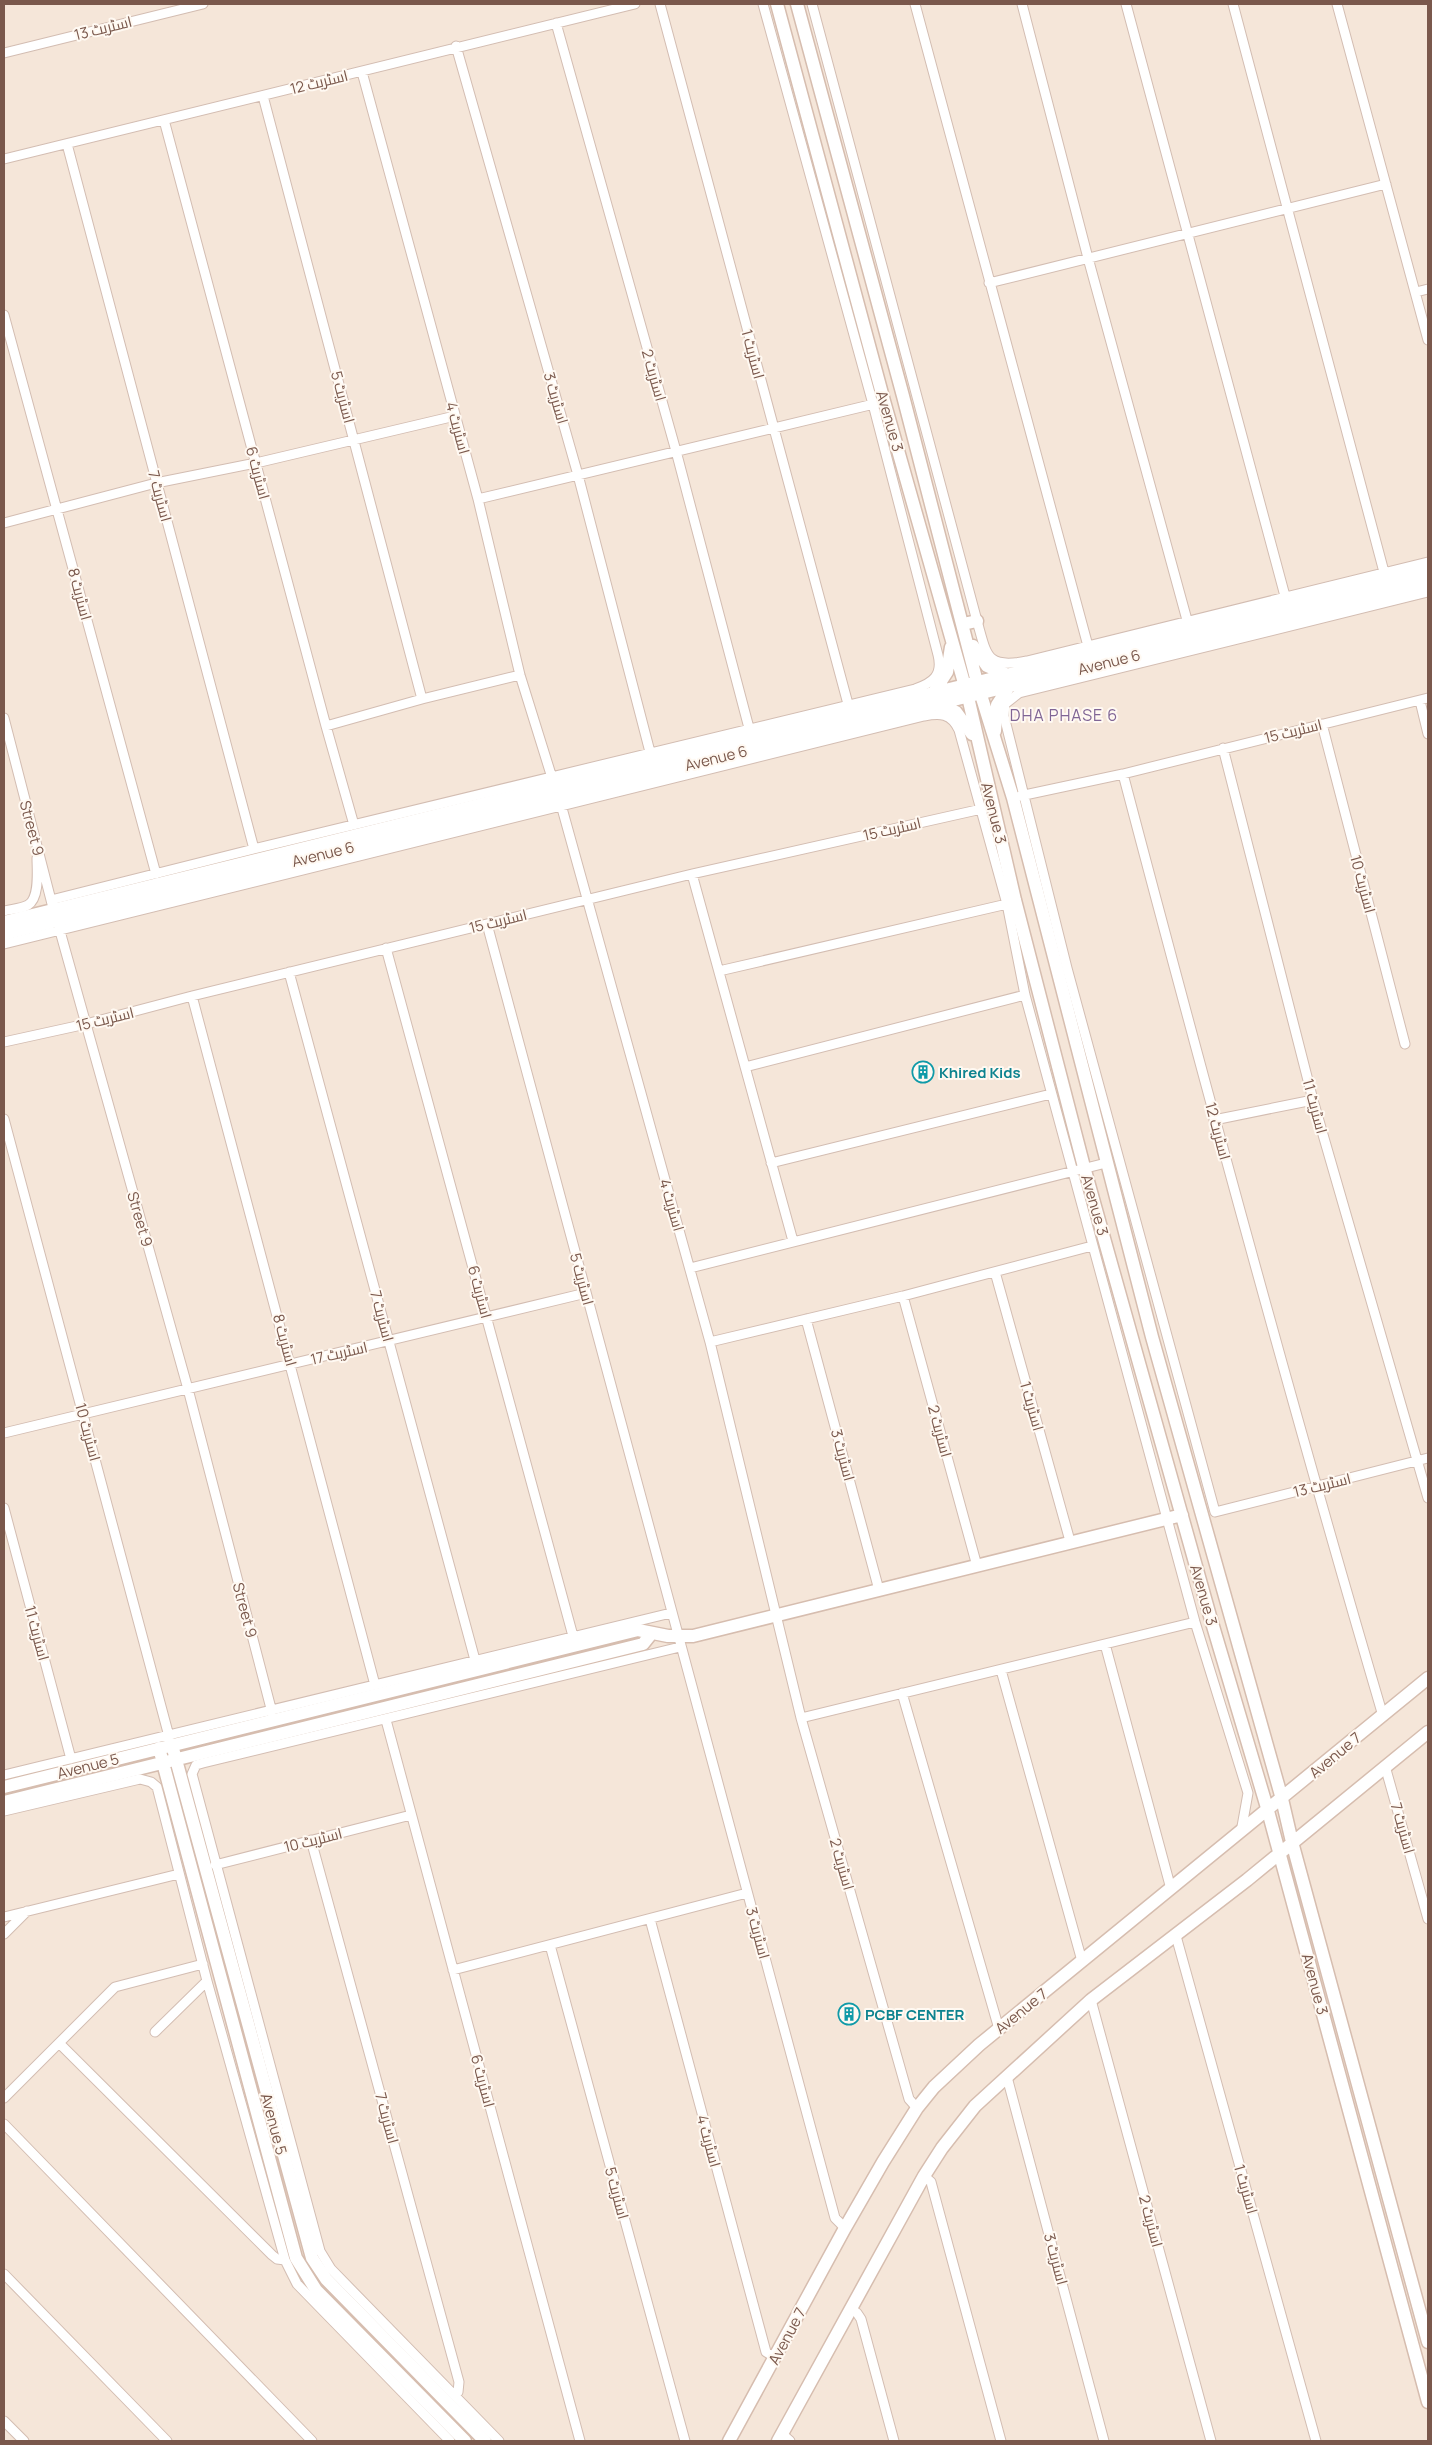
<svg xmlns="http://www.w3.org/2000/svg" width="1432" height="2445" viewBox="0 0 1432 2445" font-family="Manrope,Cairo,sans-serif">
<rect width="100%" height="100%" fill="#fdf4eb"/>
<path fill="#f5e6d9" d="M4,4H1428V2441H4Z"/>
<g fill="none" stroke-linecap="round" stroke-linejoin="round">
<g stroke="#d3bdb2" stroke-width="11">
<path id="street" d="M660,4L848,704
M812,4L977,621C987,656 986,669 1027,661L1428,562
M915,4L1088,646
M1022,4L1088,258L1187,620
M1126,4L1285,596
M1233,4L1384,572
M1337,4L1428,340
M556,23L676,451L749,728
M456,46L578,475L650,752
M4,53L203,4
M362,72L478,499L520,675L553,781
M263,96L422,699
M164,120L326,726L354,825
M67,144L254,849
M4,159L635,4
M989,283L1386,184
M1416,292L1428,289
M4,315L156,874
M478,499L878,403
M4,523L156,483L256,463L455,416
M1428,592L1019,693L1005,704L1004,716L1067,968L1215,1512L1428,1458
M1420,701L1428,734
M4,718L52,904
M1322,724L1405,1044
M326,726L422,699L520,675
M1223,748L1313,1100L1428,1498
M1123,774C1206,1089 1291,1403 1383,1716
M1020,796L1123,774L1428,698
M560,801L710,1342L801,1718L909,2099L917,2108
M692,874L793,1241
M51,900L254,849L915,689C933,683 943,675 938,655L873,404L763,4
M4,911C11,909 21,909 28,905C40,898 37,870 37,858
M58,924L188,1389L274,1720
M487,924L835,2218L845,2228
M4,944L924,716C940,713 951,713 959,730L1007,904L1025,995L1195,1622L1248,1793L1241,1832
M386,948L573,1636
M719,971L1007,904
M289,972L475,1660
M192,996L375,1685
M4,1042L86,1024L192,996L692,874L986,808
M745,1067L1025,995
M4,1119L170,1740
M1214,1120L1313,1100
M771,1163L1051,1094
M690,1268L1106,1163
M995,1272L1070,1541
M903,1296L977,1566
M806,1319L879,1590
M710,1342L903,1296L1092,1246
M4,1433L586,1293
M4,1508L71,1759
M1105,1644L1171,1889
M1001,1670L1082,1961
M902,1693L999,2029
M801,1718L1195,1622
M386,1720L580,2441
M1385,1766L1428,1919
M4,1775L671,1613
M4,1811L140,1779L151,1782L157,1787L207,1981L285,2260
M311,1840L459,2382L458,2392L455,2395
M215,1865L411,1815
M4,1917L179,1874
M650,1919L766,2352L776,2358
M4,1934L27,1911
M1176,1936L1316,2441
M550,1945L685,2441
M453,1970L747,1893
M1091,2000L1211,2441
M155,2032L207,1981
M59,2043L272,2255L277,2259L285,2260L297,2284L450,2441
M1007,2077L1104,2441
M4,2098L115,1987L203,1964
M4,2124L312,2441
M924,2176L931,2182L1001,2441
M4,2274L167,2441
M851,2309L857,2313L861,2319L894,2441
M4,2421L24,2441
M782,2434L790,2441
M499,2441L331,2269L320,2251L192,1774L196,1765L203,1763L680,1647"/>
</g>
<g stroke="#d6bdaf" stroke-width="15">
<path id="secondary" d="M777,4L884,401L968,697L1015,900L1084,1167L1210,1616L1268,1811L1428,2402
M797,4L903,396L977,682L1013,798L1152,1337L1282,1799L1292,1842L1428,2342
M963,624L977,621
M973,646L987,666L1008,675
M934,692L947,672L951,647
M938,704L956,712L972,734
M995,731L997,705L1010,685
M4,922L1428,571
M4,934L1428,583
M172,1745L312,2258L326,2279L485,2441
M159,1748L296,2258L316,2290L465,2441
M4,1787L638,1630L668,1636H693L1182,1515
M4,1802L643,1644L651,1634
M729,2441L845,2228L883,2162L917,2108L934,2087L979,2045L1428,1678
M778,2441L924,2176L942,2148L975,2106L1091,2000L1247,1880L1428,1732"/>
</g>
<use href="#street" stroke="#fff" stroke-width="9"/>
<use href="#secondary" stroke="#fff" stroke-width="12"/>
</g>
<defs>
<g id="building-ring" transform="scale(1.125)"><circle r="9.5" fill="#fff9f2" stroke="#0f9aa8" stroke-width="1.5"/><path d="M-4-6H4V6H1V3H-1V6H-4ZM-2.5-4.3h1.7v1.8h-1.7ZM.8-4.3h1.7v1.8H.8ZM-2.5-1h1.7V.8h-1.7ZM.8-1h1.7V.8H.8Z" fill="#0f9aa8"/></g>
</defs>
<g fill-rule="evenodd">
<use href="#building-ring" x="923" y="1072"/>
<use href="#building-ring" x="849" y="2014"/>
</g>
<g text-anchor="middle" dominant-baseline="central" stroke-width="4" stroke-linejoin="round" paint-order="stroke">
<g font-size="15" fill="#7a584c" stroke="#fff9f2">
<text transform="translate(103 28) rotate(-14)">اسٹریٹ 13</text>
<text transform="translate(319 82) rotate(-14)">اسٹریٹ 12</text>
<text transform="translate(753 354) rotate(75)">اسٹریٹ 1</text>
<text transform="translate(654 375) rotate(74)">اسٹریٹ 2</text>
<text transform="translate(343 397) rotate(75)">اسٹریٹ 5</text>
<text transform="translate(556 398) rotate(74)">اسٹریٹ 3</text>
<text transform="translate(890 421) rotate(74)">Avenue 3</text>
<text transform="translate(458 428) rotate(75)">اسٹریٹ 4</text>
<text transform="translate(258 473) rotate(75)">اسٹریٹ 6</text>
<text transform="translate(160 496) rotate(75)">اسٹریٹ 7</text>
<text transform="translate(80 594) rotate(75)">اسٹریٹ 8</text>
<text transform="translate(1109 662) rotate(-14)">Avenue 6</text>
<text transform="translate(1293 731) rotate(-14)">اسٹریٹ 15</text>
<text transform="translate(716 758) rotate(-14)">Avenue 6</text>
<text transform="translate(994 813) rotate(76)">Avenue 3</text>
<text transform="translate(32 828) rotate(75)">Street 9</text>
<text transform="translate(892 829) rotate(-13)">اسٹریٹ 15</text>
<text transform="translate(323 854) rotate(-14)">Avenue 6</text>
<text transform="translate(1363 884) rotate(75)">اسٹریٹ 10</text>
<text transform="translate(498 921) rotate(-14)">اسٹریٹ 15</text>
<text transform="translate(105 1019) rotate(-14)">اسٹریٹ 15</text>
<text transform="translate(1315 1106) rotate(75)">اسٹریٹ 11</text>
<text transform="translate(1218 1131) rotate(75)">اسٹریٹ 12</text>
<text transform="translate(672 1205) rotate(74)">اسٹریٹ 4</text>
<text transform="translate(1095 1205) rotate(74)">Avenue 3</text>
<text transform="translate(140 1219) rotate(74)">Street 9</text>
<text transform="translate(582 1279) rotate(75)">اسٹریٹ 5</text>
<text transform="translate(480 1292) rotate(75)">اسٹریٹ 6</text>
<text transform="translate(382 1316) rotate(75)">اسٹریٹ 7</text>
<text transform="translate(285 1340) rotate(75)">اسٹریٹ 8</text>
<text transform="translate(339 1353) rotate(-13)">اسٹریٹ 17</text>
<text transform="translate(1032 1406) rotate(74)">اسٹریٹ 1</text>
<text transform="translate(940 1431) rotate(75)">اسٹریٹ 2</text>
<text transform="translate(88 1432) rotate(75)">اسٹریٹ 10</text>
<text transform="translate(843 1455) rotate(75)">اسٹریٹ 3</text>
<text transform="translate(1322 1485) rotate(-14)">اسٹریٹ 13</text>
<text transform="translate(1204 1595) rotate(74)">Avenue 3</text>
<text transform="translate(245 1610) rotate(75)">Street 9</text>
<text transform="translate(37 1633) rotate(75)">اسٹریٹ 11</text>
<text transform="translate(1335 1755) rotate(-40)">Avenue 7</text>
<text transform="translate(88 1766) rotate(-14)">Avenue 5</text>
<text transform="translate(1403 1828) rotate(74)">اسٹریٹ 7</text>
<text transform="translate(313 1840) rotate(-14)">اسٹریٹ 10</text>
<text transform="translate(842 1864) rotate(74)">اسٹریٹ 2</text>
<text transform="translate(758 1933) rotate(75)">اسٹریٹ 3</text>
<text transform="translate(1315 1984) rotate(75)">Avenue 3</text>
<text transform="translate(1021 2011) rotate(-39)">Avenue 7</text>
<text transform="translate(483 2081) rotate(75)">اسٹریٹ 6</text>
<text transform="translate(387 2118) rotate(75)">اسٹریٹ 7</text>
<text transform="translate(274 2124) rotate(75)">Avenue 5</text>
<text transform="translate(709 2141) rotate(75)">اسٹریٹ 4</text>
<text transform="translate(1246 2189) rotate(74)">اسٹریٹ 1</text>
<text transform="translate(617 2193) rotate(75)">اسٹریٹ 5</text>
<text transform="translate(1151 2221) rotate(75)">اسٹریٹ 2</text>
<text transform="translate(1056 2259) rotate(75)">اسٹریٹ 3</text>
<text transform="translate(787 2336) rotate(-62)">Avenue 7</text>
</g>
<g font-size="15" font-weight="bold" fill="#0d838f" stroke="#fff9f2" text-anchor="start">
<text x="939" y="1072">Khired Kids</text>
<text x="865" y="2014">PCBF CENTER</text>
</g>
<g font-size="16" letter-spacing="1" fill="#806595" stroke="#fff9f2">
<text x="1064" y="715">DHA PHASE 6</text>
</g>
</g>
<rect width="1432" height="2445" fill="none" stroke="#7a584c" stroke-width="10"/>
</svg>
